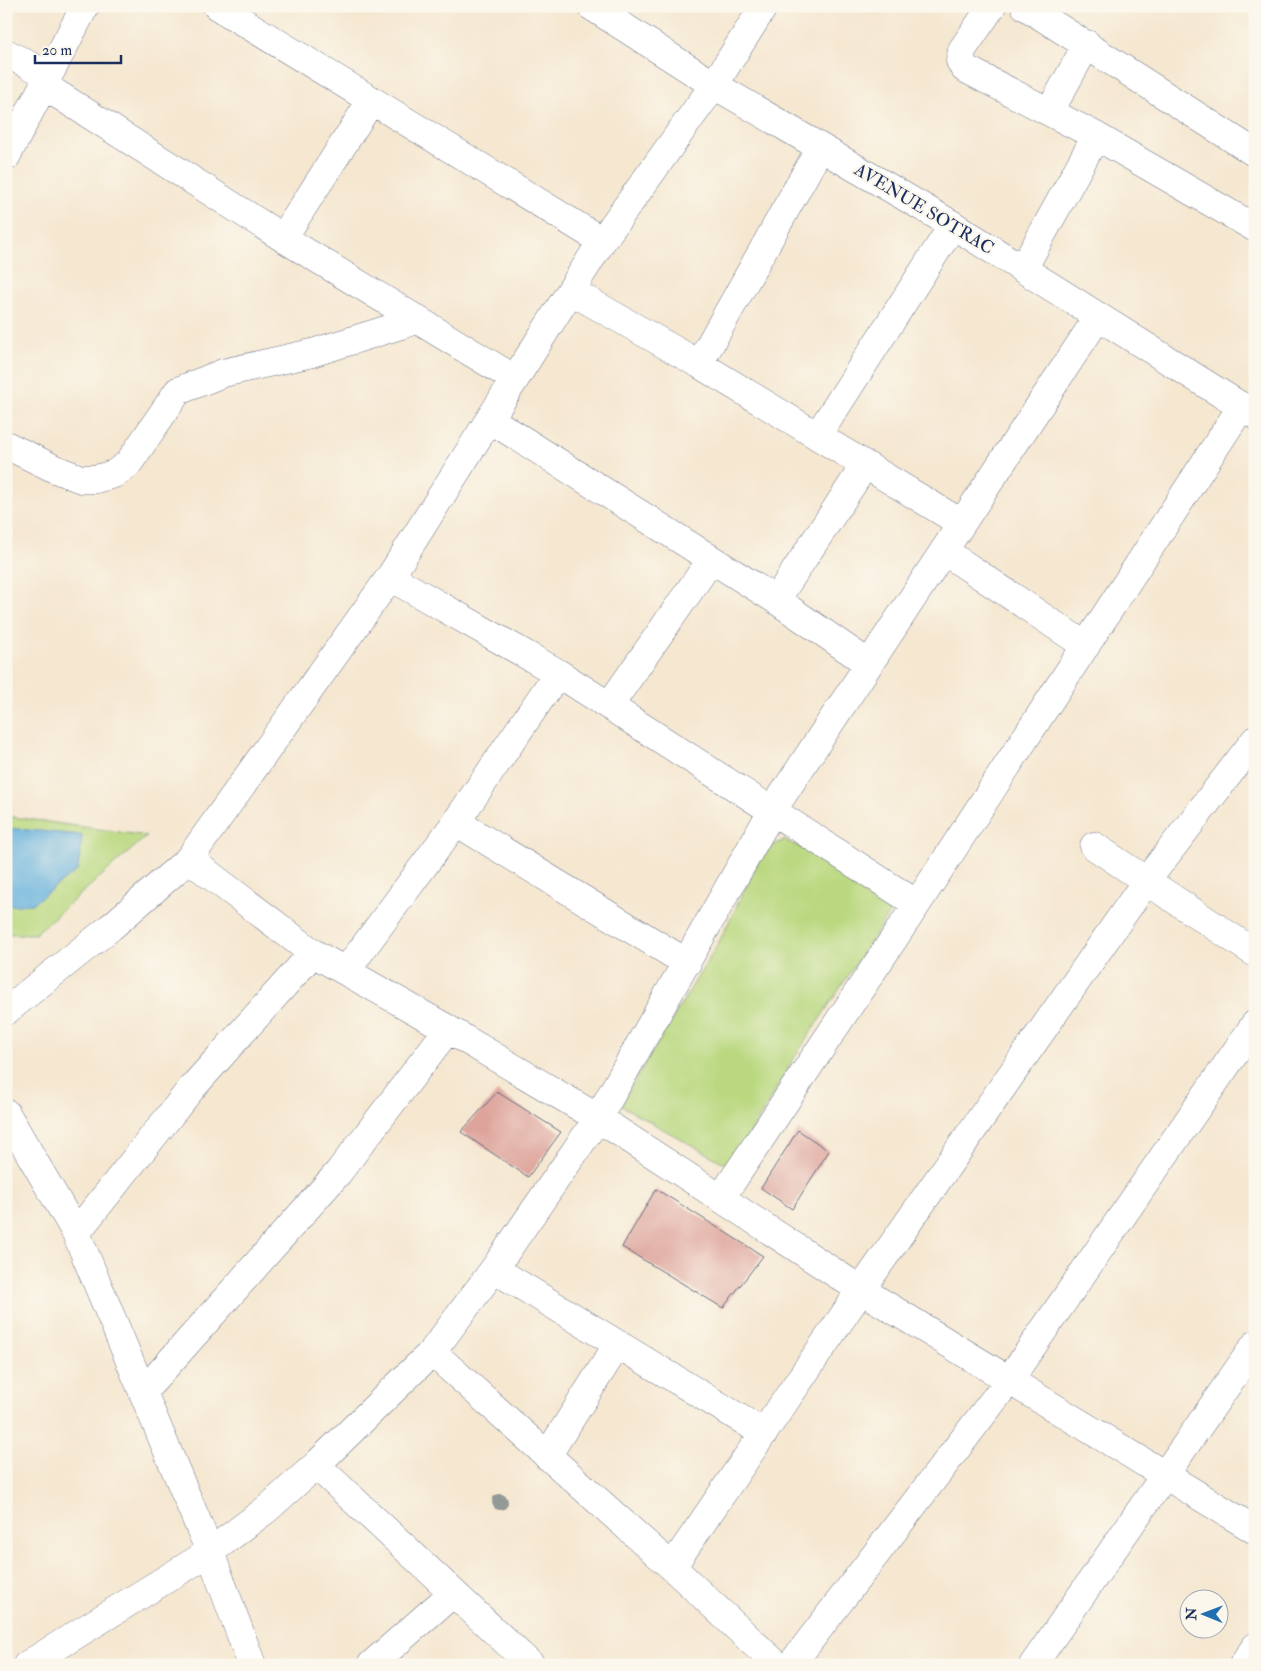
<svg xmlns="http://www.w3.org/2000/svg" width="1261" height="1671" viewBox="0 0 1261 1671" font-family="'IM FELL Double Pica',serif">
<rect width="100%" height="100%" fill="#fbf7ec"/>
<filter id="ink" filterUnits="userSpaceOnUse"><feTurbulence type="fractalNoise" baseFrequency=".02" numOctaves="2"/><feDisplacementMap in="SourceGraphic" scale="10" xChannelSelector="R" yChannelSelector="G"/><feConvolveMatrix kernelMatrix="1 2 1 2 8 2 1 2 1" color-interpolation-filters="sRGB"/></filter>
<filter id="wash" filterUnits="userSpaceOnUse"><feTurbulence type="fractalNoise" baseFrequency=".0096" numOctaves="4" result="noise"/><feDisplacementMap in="SourceGraphic" scale="20" xChannelSelector="R" yChannelSelector="G"/><feGaussianBlur stdDeviation="1.12" result="paint"/><feColorMatrix in="noise" values="0 0 0 0 0 0 0 0 0 0 0 0 0 0 0 0 0 1.4 0 .05"/><feComposite in="paint" operator="in"/></filter>
<g filter="url(#wash)">
<rect width="100%" height="100%" fill="#f5e7d0"/>
<path fill="#b9d87f" stroke="#6a846e" d="M6,816L147,836L35,934H6Z
M784,840L836,864L890,912L796,1055L731,1167L620,1105L719,942L764,850Z"/>
<path fill="#62afdb" stroke="#3e6f9c" d="M8,828L82,835L78,870L32,904L6,906Z"/>
<g id="blocks">
<path fill="#dea49b" d="M497,1092L561,1132L528,1177L461,1132Z
M798,1130L829,1151L792,1209L761,1188Z
M656,1189L763,1256L723,1308L622,1247Z"/>
</g>
</g>
<g filter="url(#ink)">
<use href="#blocks" fill-opacity="0" stroke="#676f86" stroke-width="1"/>
<g fill="none" stroke-linecap="round" stroke-linejoin="round">
<g stroke="#676f86" stroke-width="29">
<path id="minor" d="M217,6L602,241
M992,6L962,50L960,61L964,68L1096,136L1255,228
M1025,6L1255,153
M6,53L48,75
M43,85L283,238L515,379
M714,85L764,6
M1050,111L1087,44
M6,157L85,6
M283,238L371,101
M1023,269L1096,136
M571,291L699,364L961,523
M699,364L820,148
M491,420L776,600L869,664
M818,435L953,225
M6,445L55,469L81,479H96L114,474L128,464L178,391L223,373L312,353L417,320
M944,551L1086,646
M390,577L558,673L917,904
M776,600L865,465
M609,706L711,560
M456,822L687,963
M1094,846L1255,953
M189,859L313,953L448,1029L598,1118L861,1290L1255,1530
M346,971L456,822L558,673
M6,1113L76,1233L210,1552L252,1665
M721,1198L917,904L1242,406
M76,1233L191,1089L313,953
M494,1269L764,1433
M432,1352L672,1567L777,1665
M143,1392L338,1173L448,1029
M547,1456L618,1344
M316,1465L531,1665
M672,1567L861,1290L1147,880L1255,740
M27,1665L210,1552L267,1509L316,1465L432,1352L494,1269L598,1118L772,811L1098,317
M371,1665L453,1593
M791,1665L1009,1380L1255,1024
M1243,1665L1255,1647"/>
</g>
<g stroke="#676f86" stroke-width="29">
<path id="tertiary" d="M591,6L714,85L953,225L1255,415
M6,1011L111,927L189,859L390,577L602,241L714,85
M1033,1665L1255,1345"/>
</g>
<use href="#minor" stroke="#fff" stroke-width="28"/>
<use href="#tertiary" stroke="#fff" stroke-width="28"/>
</g>
<circle fill="#939996" cx="500" cy="1502" r="8"/>
</g>
<g text-anchor="middle" dominant-baseline="central" stroke-width="4.5" stroke-linejoin="round" paint-order="stroke">
<g font-size="18" fill="#1b2f5e" stroke="#fbf7ec">
<text transform="translate(924 209) rotate(31)">AVENUE SOTRAC</text>
</g>
</g>
<rect width="1261" height="1671" fill="none" stroke="#fbf7ec" stroke-width="25"/>
<g transform="translate(1204 1614) rotate(271)"><circle r="24" fill="#fbf7ec" stroke="#a1a7b3"/>
<path d="M0-4L9 19L0 12L-9 19Z" fill="#1f6fb2"/>
<text y="-8" font-size="14" font-weight="bold" text-anchor="middle" fill="#1b2f5e">N</text>
</g>
<path d="M35 55v8h86v-8" fill="none" stroke="#1b2f5e" stroke-width="2.5"/>
<text x="42" y="55" font-size="15" fill="#1b2f5e" stroke="#fbf7ec" stroke-width="4" paint-order="stroke">20 m</text>
</svg>
